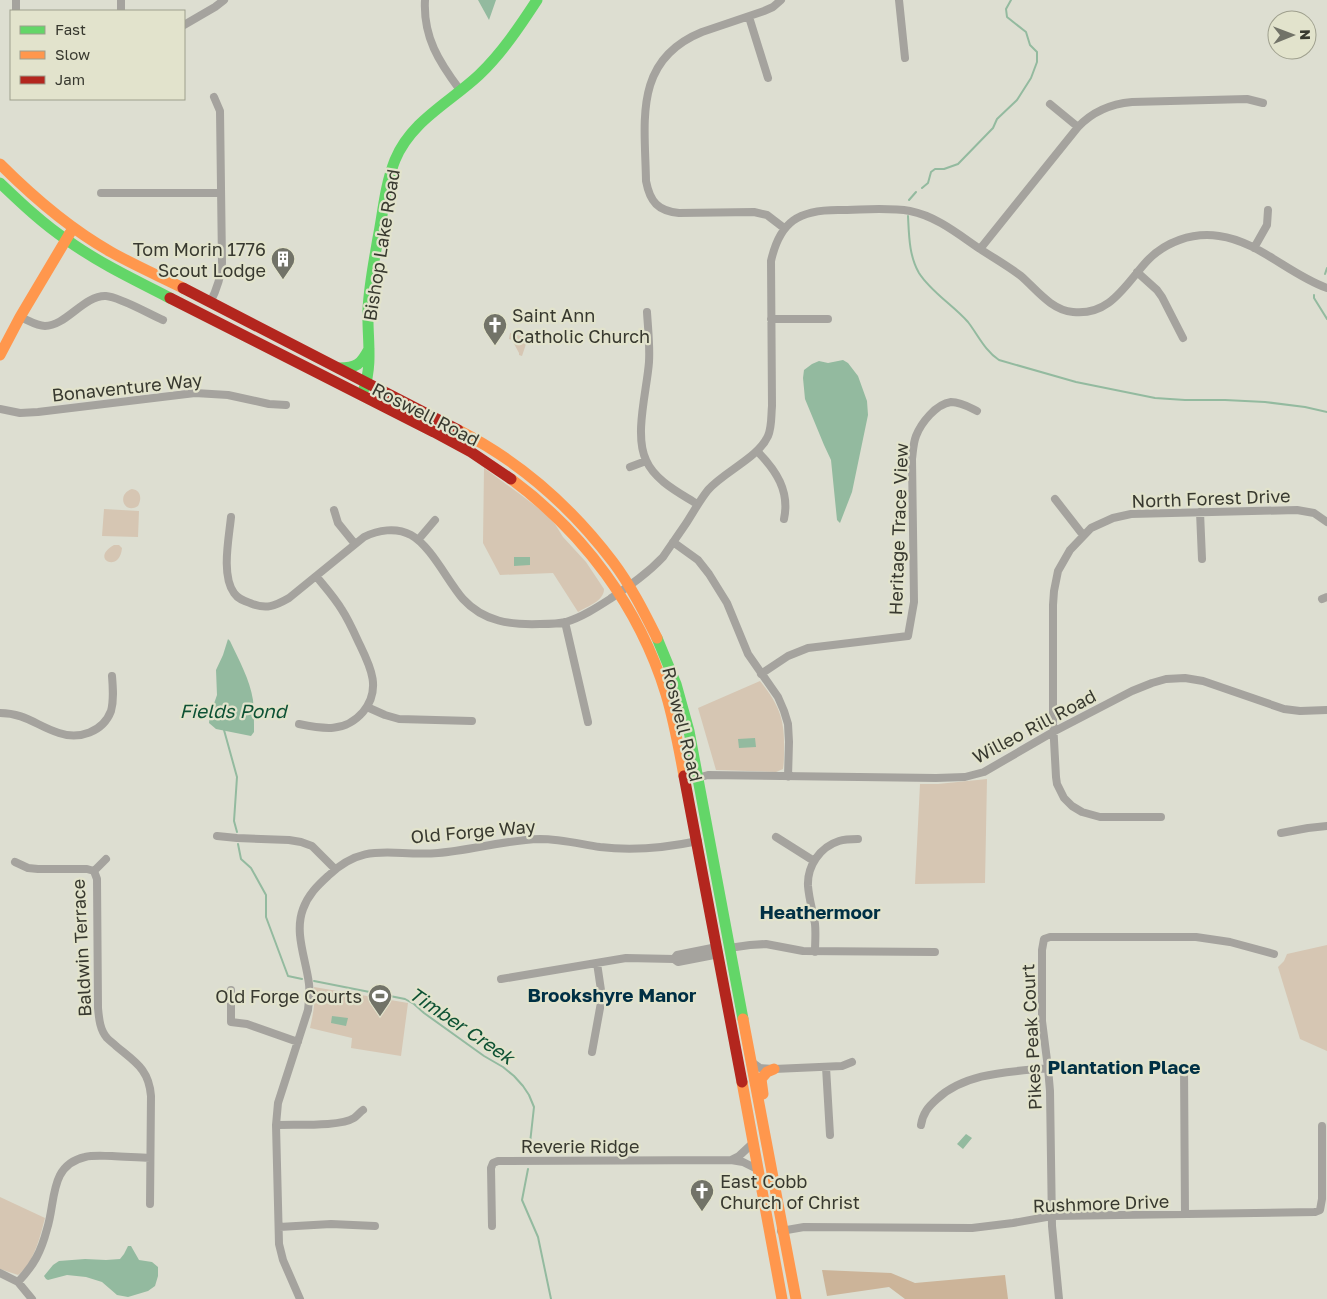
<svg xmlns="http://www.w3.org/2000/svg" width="1327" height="1299" viewBox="0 0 1327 1299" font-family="'Golos Text',sans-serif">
<rect width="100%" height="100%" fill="#ddded1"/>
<path fill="#d6c6b3" d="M510,333L528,338L522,356L519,355V353L512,340L509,339Z
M484,468L521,495L546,514L555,524L563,537L586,562L604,589C604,601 588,606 578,612L553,573L500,575L483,543Z
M132,489C141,490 142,499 138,506C124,515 116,494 132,489Z
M104,509L139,511L138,537L102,536Z
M114,545H119L122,548C120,574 89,559 114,545Z
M760,681C779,705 785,719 784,750C784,756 784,763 783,769L776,772L716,770L698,708Z
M987,779L985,883L915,884L920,784H938Z
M1327,945V1051L1300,1039L1278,967L1284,961L1287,954Z
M314,987L408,1003L401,1056L351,1048L352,1038L310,1028C313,1014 316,1001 314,987Z
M0,1197L45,1218C40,1237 34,1263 18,1275L0,1269Z"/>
<path fill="#ccb499" d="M822,1270L891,1273L915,1283L1005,1275L1008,1299H905L889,1287L827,1296Z"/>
<path fill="#93ba9f" d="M478,0H496L489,20Z
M843,360L848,363L858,376L867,401L868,415L852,492L840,523L837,520L831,460L824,445L805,399L803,378L804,370L812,364L819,361L828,363Z
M514,557H530V565L514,566Z
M228,639L230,641C239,660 250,680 253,700C254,711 254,722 254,732L251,736L216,729L209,723L210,715L217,695L216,670L223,655Z
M755,738L756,747L739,748L738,739Z
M332,1016L348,1018L346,1026L331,1023Z
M966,1134L972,1138L963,1149L957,1144Z
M128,1246H131L139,1260L152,1262L158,1267V1276L155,1286L148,1291L128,1297L117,1295L102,1282L86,1277L67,1275L48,1280L46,1279L44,1276L53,1265L59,1261L85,1259L106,1260L120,1259L124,1254Z"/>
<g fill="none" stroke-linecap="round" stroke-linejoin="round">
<path stroke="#93ba9f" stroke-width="2" d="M922,188L928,183L931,172L935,169H944L958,164L993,128L997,119L1017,100L1031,78L1037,62V52L1030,45L1026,32L1007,17L1006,9L1011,0
M909,200L916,192
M908,216C909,235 909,256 919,273C931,292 953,305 968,322C978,335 985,351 999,360L1076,382L1155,398L1185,400H1225L1265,402L1305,407L1327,412
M1325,274L1327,268
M1314,295V298L1327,319
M224,730L237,777L234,821L237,832
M238,844L241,859L251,868L266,895V917L288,976L302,979
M314,981L405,999L414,1004L424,1013L484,1056L503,1067L514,1076L523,1086L529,1095L534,1107L529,1152
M528,1169L522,1200L538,1237L551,1299"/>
<path stroke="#a5a39e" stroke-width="8" d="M16,0V11
M121,0V11
M425,0C423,37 439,62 460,90
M781,0L773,7L764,11L702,32C633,60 645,121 646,181C650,202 658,211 679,213L754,212L767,215L784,228
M899,0L905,58
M749,17L768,78
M184,25L215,7L224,0
M1050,104L1078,127
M101,193H221
M1254,248L1267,225L1268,210
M980,249L1078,127C1093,111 1110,104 1132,102L1247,99L1263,103
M1137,272L1157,290L1162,297L1183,338
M210,303C217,289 221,278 222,263L220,111L214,97
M647,312C648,329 650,345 649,362C647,390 634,435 646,460C655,481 680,493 697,504
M20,317C28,320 36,326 45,326C66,326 84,295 106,296C120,297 149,314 163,320
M771,319H828
M0,409L20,413L38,412L195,393L228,395L269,404L286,405
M757,451C776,470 790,491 784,519
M630,467L646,461
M1055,499L1083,535
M334,510L338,523L355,544
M1200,512L1202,559
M231,517C229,538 221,575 234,593C238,599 244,601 250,603C266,610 275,606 289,598L364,537C378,530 396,527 411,535C431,546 448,582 463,599C484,622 511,625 540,624C548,624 558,624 566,622C582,617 596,608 610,599C629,586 647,574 663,557C671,545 679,534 687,522C694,511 700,500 708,490C725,471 758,458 768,436C772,427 771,416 772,406L771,261C780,221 799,210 838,210C862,210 887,207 910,211C936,216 958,234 980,249C994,258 1008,266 1021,276C1036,289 1051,310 1073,312C1110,316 1125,285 1147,261C1165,242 1192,232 1219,236C1258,241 1290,275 1327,288
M418,540L435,520
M673,542L698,560L709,574L727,603L748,654L778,697L784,711L788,724L789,742L788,777
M1322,599L1327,597
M565,622L588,722
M761,674L788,656L808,648L908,636L914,602L912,459C913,452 913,444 916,436C921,423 936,404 951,402C961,402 969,407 977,411
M367,707L385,715L399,719L472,721
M0,713C25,713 37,726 59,733C79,740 103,732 111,711C114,700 113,688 112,676
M299,724C323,729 345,733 363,712C383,688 369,664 358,641C353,630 348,619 342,610C335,598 325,587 316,576
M697,778L708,775L936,778L965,777L984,772L1053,732L1132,691L1152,683L1166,679L1185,678L1203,681L1284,709L1300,711L1327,710
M1161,817H1100L1082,812L1072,806L1064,798L1057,784L1056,777L1053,722V605L1054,591L1058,571L1070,550L1091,528L1113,518L1131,514L1297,510L1314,513L1327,522
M1281,833L1308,828L1327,826
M217,836L237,838L289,840L301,842L312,846L335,869
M776,837L814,861
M15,862L28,868L38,869H87L94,871L97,879L98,1008C99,1019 100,1030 107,1038C110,1041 114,1044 116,1046C135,1062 149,1069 151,1096L150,1204
M94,871L106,859
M729,948L750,945L766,944L803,951L935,952
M815,952C815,943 816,933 815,924C813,912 809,899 808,886C807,866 820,847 839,841C845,839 852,839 858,839
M674,959L677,955L712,948L717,951
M501,979L626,958L674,959L678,962L714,955L718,951
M231,990V1022L247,1024L298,1042
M592,1052L602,997L597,963
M753,1063L760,1068L774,1069L842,1066L852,1062
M1184,1066L1185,1214
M826,1067L830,1135
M276,1125C294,1124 340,1127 354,1118C357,1116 360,1112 363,1110
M921,1125C923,1113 928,1107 937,1099C966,1072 1011,1072 1048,1068
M731,1160L739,1156L753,1143
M492,1226L491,1168L493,1163L498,1161L731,1160L743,1162L757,1169
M279,1227L331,1224L375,1226
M781,1231L804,1227L972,1228L1013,1223L1052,1216L1315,1212L1320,1210L1322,1199V1126
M0,1273L18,1282L32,1299
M18,1282C34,1265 41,1252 47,1229C56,1202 49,1165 85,1157C93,1155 103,1156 112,1156C124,1157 137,1157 150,1158
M300,1299L283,1260L279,1244L276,1125L278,1103L308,1010C309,1001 310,992 309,984C306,959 294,933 303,909C308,895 317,886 328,876C365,840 393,857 438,853C472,850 505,840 540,839C560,839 580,844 600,847C633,851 665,848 698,841
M1059,1299L1052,1226L1050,1091L1048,1068L1042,1021V950L1044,939L1050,937H1196L1230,942L1274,954"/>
<path stroke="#63d668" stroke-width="11" d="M0,183C21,203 43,224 67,240C99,263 135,280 170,298
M339,368C357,368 361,364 369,349
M364,389C373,363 367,337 368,310C369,286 374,262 378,238C383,213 385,185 395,160C411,121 449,103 479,75C502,53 520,26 537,0
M657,638L676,684L689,731L743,1019"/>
<path stroke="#ff974d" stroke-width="11" d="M0,164C33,197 70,229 111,252C134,265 159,276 183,288
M0,355L20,317L70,233
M458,430C519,461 572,508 613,562C631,586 644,612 657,638
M511,479C584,533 639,607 666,694C674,721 679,748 684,776
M743,1019L796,1299
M742,1082L782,1299
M763,1094L761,1079L767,1072L774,1069"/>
<path stroke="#b3261e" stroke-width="11" d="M183,288L458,430
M170,298L434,432L471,452L511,479
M684,776L742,1082"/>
</g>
<defs>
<g id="building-pin" transform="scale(1.25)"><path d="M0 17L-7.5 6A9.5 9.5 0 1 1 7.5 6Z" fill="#727368" stroke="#e2e3cc"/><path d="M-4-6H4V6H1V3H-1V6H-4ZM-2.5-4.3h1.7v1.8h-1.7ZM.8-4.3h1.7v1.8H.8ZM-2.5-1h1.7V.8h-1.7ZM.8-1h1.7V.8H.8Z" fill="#fff"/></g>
<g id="church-pin" transform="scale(1.25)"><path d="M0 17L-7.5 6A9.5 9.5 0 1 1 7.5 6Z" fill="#727368" stroke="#e2e3cc"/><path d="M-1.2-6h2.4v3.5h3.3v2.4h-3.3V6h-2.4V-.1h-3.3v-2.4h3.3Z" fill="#fff"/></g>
<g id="stadium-pin" transform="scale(1.25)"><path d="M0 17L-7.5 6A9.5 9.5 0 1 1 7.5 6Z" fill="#727368" stroke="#e2e3cc"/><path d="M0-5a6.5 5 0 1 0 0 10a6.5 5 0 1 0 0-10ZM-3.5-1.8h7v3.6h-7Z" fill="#fff"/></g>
</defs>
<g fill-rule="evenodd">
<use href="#building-pin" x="283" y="259"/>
<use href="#church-pin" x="495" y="325"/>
<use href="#stadium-pin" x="380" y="996"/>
<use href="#church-pin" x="702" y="1191"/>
</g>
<g text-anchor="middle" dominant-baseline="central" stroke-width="4.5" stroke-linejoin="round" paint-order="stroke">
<g font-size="18" fill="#38392f" stroke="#e2e3cc">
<text transform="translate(381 245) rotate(-81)">Bishop Lake Road</text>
<text transform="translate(127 387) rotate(-6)">Bonaventure Way</text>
<text transform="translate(426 414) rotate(27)">Roswell Road</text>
<text transform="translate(1211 498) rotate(-2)">North Forest Drive</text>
<text transform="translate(898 529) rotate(-88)">Heritage Trace View</text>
<text transform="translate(683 724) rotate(76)">Roswell Road</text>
<text transform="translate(1034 726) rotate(-28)">Willeo Rill Road</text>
<text transform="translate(473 831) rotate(-5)">Old Forge Way</text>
<text transform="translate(81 948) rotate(-93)">Baldwin Terrace</text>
<text transform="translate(1031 1037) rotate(-93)">Pikes Peak Court</text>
<text x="580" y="1146">Reverie Ridge</text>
<text transform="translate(1101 1203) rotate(-2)">Rushmore Drive</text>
</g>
<g font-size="18" fill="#38392f" stroke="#e2e3cc" text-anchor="end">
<text x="266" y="249">Tom Morin 1776<tspan x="266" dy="21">Scout Lodge</tspan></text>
<text x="512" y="315" text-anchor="start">Saint Ann<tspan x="512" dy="21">Catholic Church</tspan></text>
<text x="362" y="996">Old Forge Courts</text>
<text x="720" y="1181" text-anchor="start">East Cobb<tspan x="720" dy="21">Church of Christ</tspan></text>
</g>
<g font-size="19" font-style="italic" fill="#0e5234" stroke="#e2e3cc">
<text x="233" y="710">Fields Pond</text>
<text transform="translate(462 1025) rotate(34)">Timber Creek</text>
</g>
<g font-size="19" font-weight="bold" fill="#003044" stroke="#e2e3cc">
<text x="820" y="911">Heathermoor</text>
<text x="612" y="994">Brookshyre Manor</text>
<text x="1124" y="1066">Plantation Place</text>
</g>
</g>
<rect x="10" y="10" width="175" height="90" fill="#e2e3cc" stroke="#9e9f8d"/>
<rect x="20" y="26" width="25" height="8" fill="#63d668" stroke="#9e9f8d"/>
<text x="55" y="35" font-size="15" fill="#38392f">Fast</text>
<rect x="20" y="51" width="25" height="8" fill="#ff974d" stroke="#9e9f8d"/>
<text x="55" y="60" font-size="15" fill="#38392f">Slow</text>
<rect x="20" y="76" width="25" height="8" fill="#b3261e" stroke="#9e9f8d"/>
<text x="55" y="85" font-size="15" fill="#38392f">Jam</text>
<g transform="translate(1292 35) rotate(89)"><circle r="24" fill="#e2e3cc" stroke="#9e9f8d"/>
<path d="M0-4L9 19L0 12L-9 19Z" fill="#727368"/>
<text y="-8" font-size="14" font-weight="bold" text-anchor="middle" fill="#38392f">N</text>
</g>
</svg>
